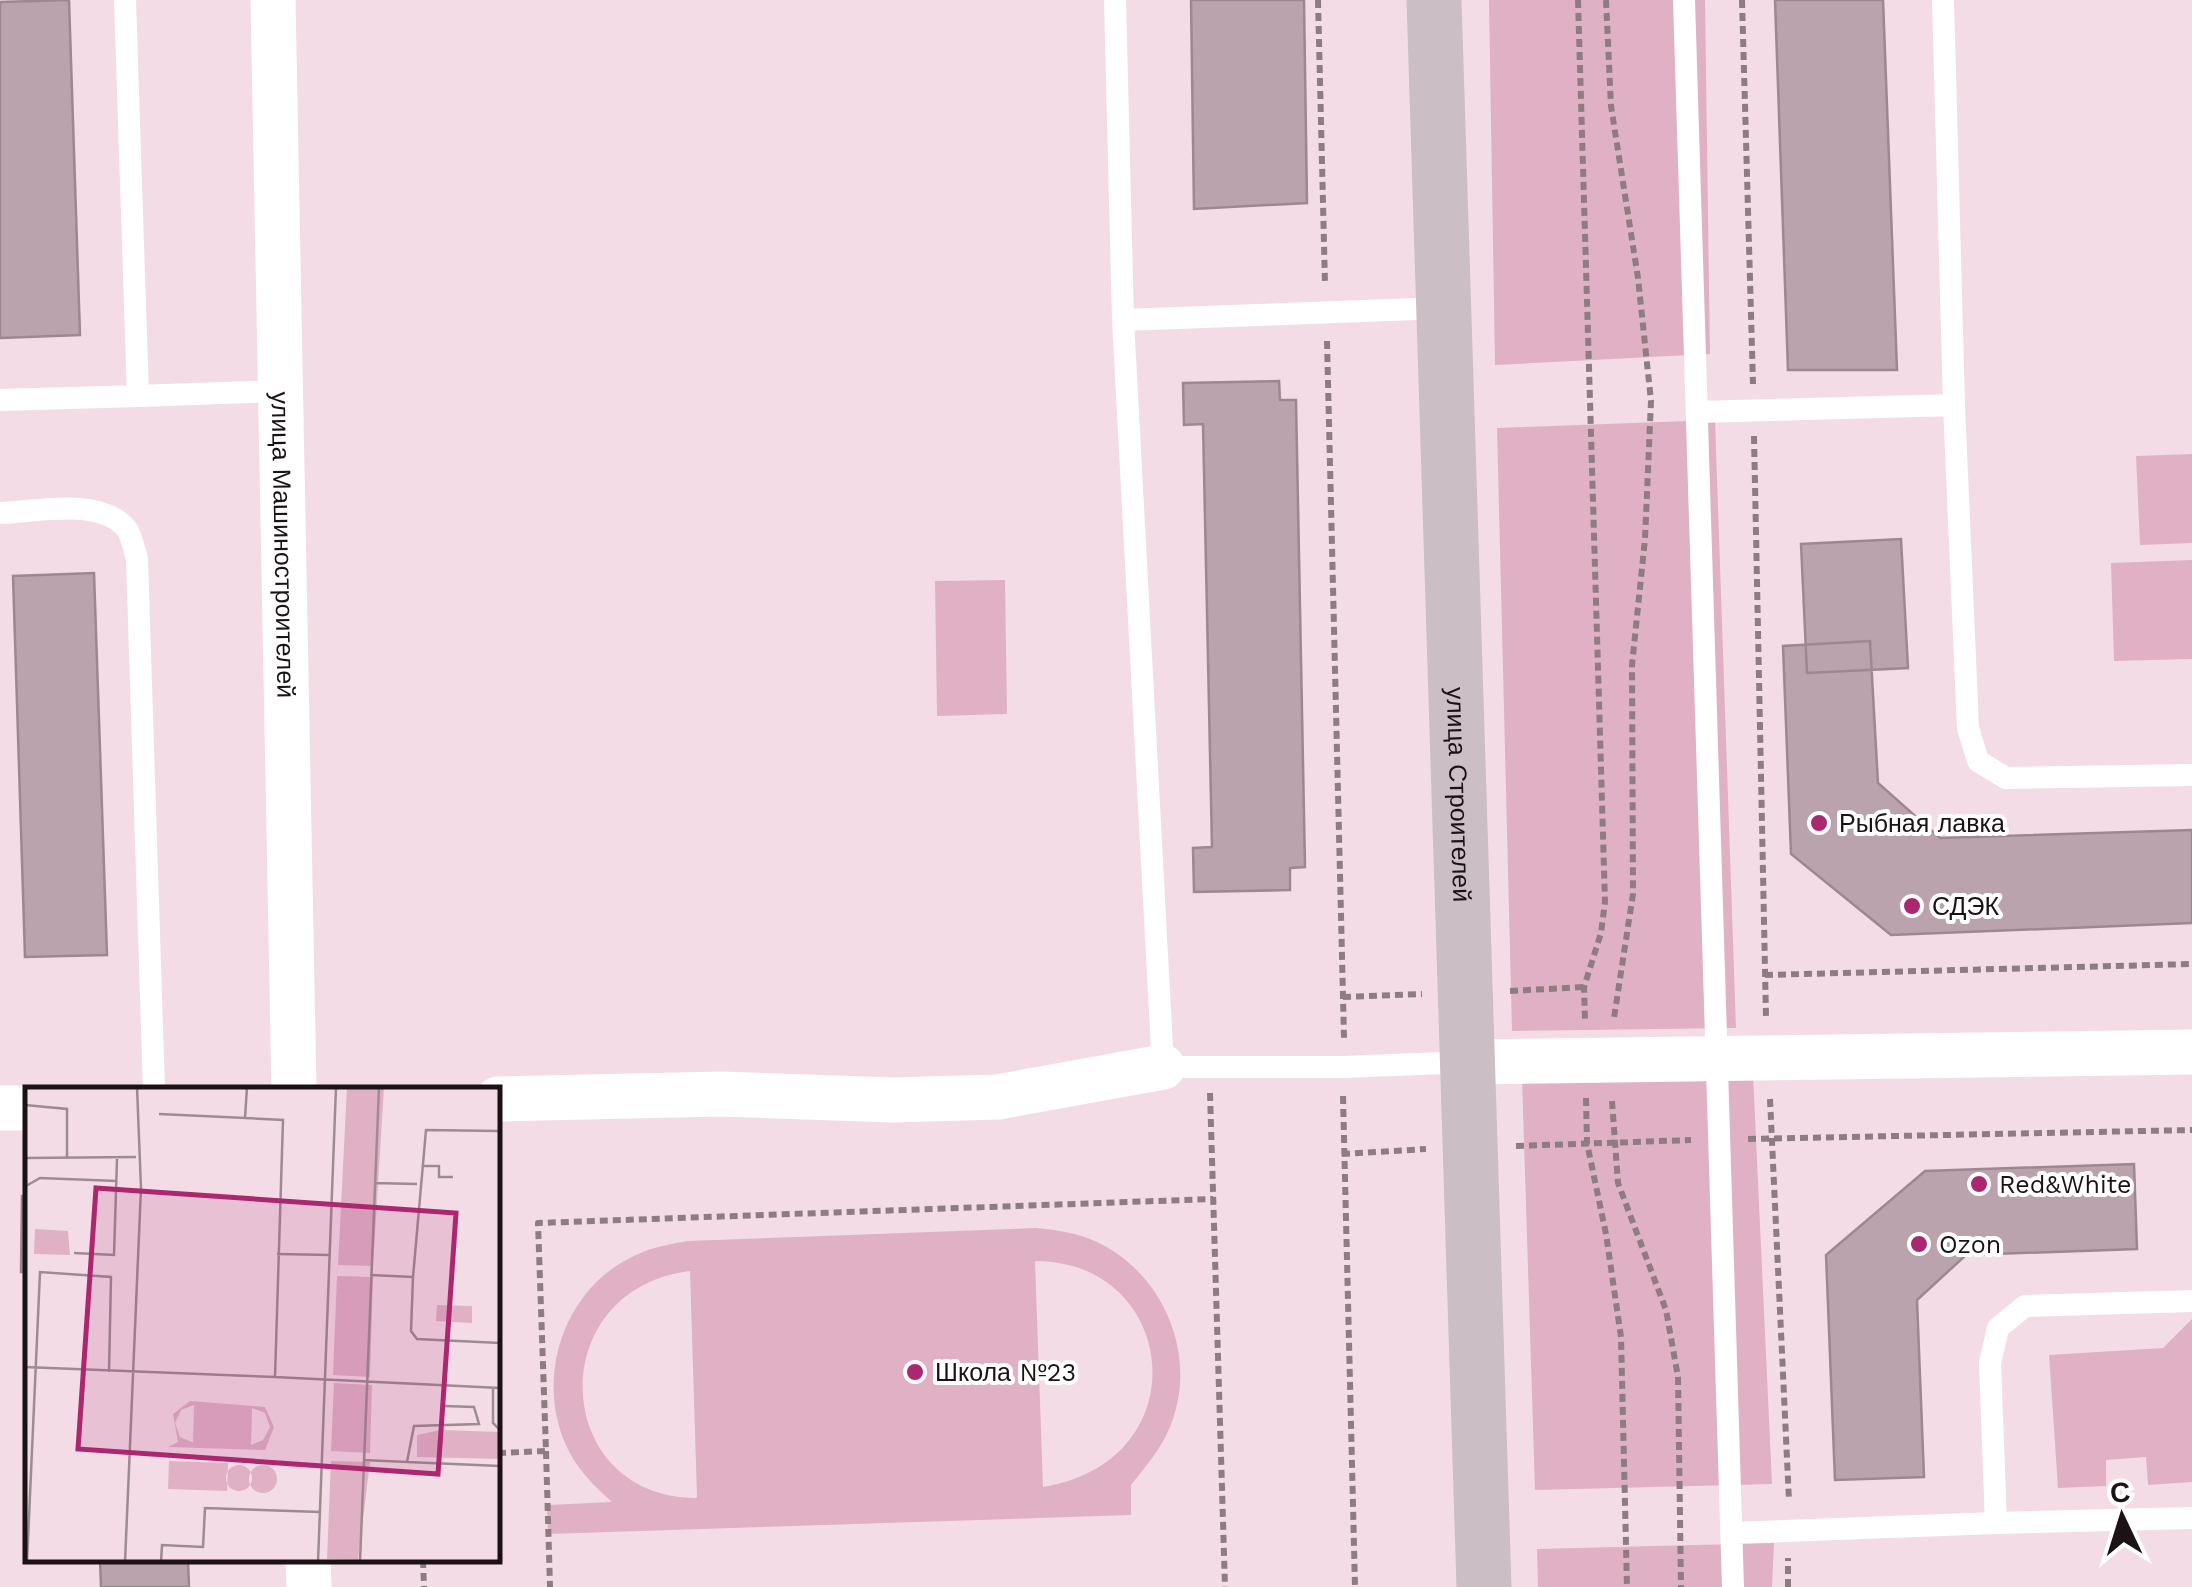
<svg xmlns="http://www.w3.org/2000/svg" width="2192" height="1587" viewBox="0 0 2192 1587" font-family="'Work Sans',sans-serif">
<rect width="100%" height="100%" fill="#f4dce6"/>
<path fill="#e0b1c4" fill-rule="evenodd" d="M1489,0H1705L1710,354L1495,365Z
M1715,420L1736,1028L1512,1031L1497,428Z
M2192,454V543L2140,545L2136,456Z
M2192,560V659L2114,661L2111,563Z
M1005,580L1007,714L937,716L935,581Z
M1753,1074L1772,1484L1535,1490L1522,1078Z
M1036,1228C1055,1230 1072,1232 1090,1239C1162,1268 1200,1355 1170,1427C1161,1449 1146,1466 1131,1485V1515L548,1534L547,1505L612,1502C593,1485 575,1467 565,1443C535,1373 566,1286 636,1255C653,1247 670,1244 688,1241ZM1035,1261C1179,1261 1201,1461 1043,1487ZM690,1271L697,1497L696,1498C550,1497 542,1289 690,1271Z
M2192,1319V1482L2148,1485L2146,1457L2106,1460V1486L2058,1488L2049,1355L2163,1348Z
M1774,1543L1772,1587H1538L1537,1549Z"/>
<path fill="#baa3ad" stroke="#9d8790" stroke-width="2.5" d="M69,0L80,335L0,338V2Z
M1191,0H1304L1307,203L1194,209Z
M1775,0H1883L1897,370H1788Z
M1279,381L1280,400H1296L1305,867L1290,868V890L1194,892L1193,848L1212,847L1203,424L1184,425L1183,383Z
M1901,539L1908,668L1807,673L1801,544Z
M94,573L107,955L25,957L13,576Z
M1870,641L1878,783L1940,838L2192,830V923L1891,935L1791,854L1783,646Z
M2134,1164L2137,1249L1966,1255L1917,1300L1924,1477L1835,1480L1826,1255L1925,1171Z
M22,1196H28V1272H21Z
M100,1560H188L189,1587H101Z"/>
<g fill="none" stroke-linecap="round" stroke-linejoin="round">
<path stroke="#8d7d83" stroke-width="6" stroke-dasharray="8 5" stroke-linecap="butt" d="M1318,0L1325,284
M1578,0L1605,902L1601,933L1584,987L1585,1020
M1606,0L1611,106L1638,278L1651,401L1645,539L1632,665L1633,894L1614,1018
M1742,0L1753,384
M1327,341L1344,1038
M1754,436L1766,1018
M1765,975L2192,964
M1510,991L1584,987
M1343,997L1422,994
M1210,1093L1225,1587
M1343,1096L1355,1587
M1586,1098L1587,1143L1606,1234L1621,1337L1627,1587
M1770,1099L1789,1501
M1612,1101L1618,1183L1666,1310L1678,1377L1681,1587
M1748,1139L2192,1130
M1516,1146L1691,1140
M1342,1154L1426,1149
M546,1451L550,1587
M498,1453L546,1451L538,1223L1213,1199
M423,1560L424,1587
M1788,1587V1558"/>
<path stroke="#fff" stroke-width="22" d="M1115,0L1123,320L1163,1067H1343L1468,1062
M1684,0L1733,1587
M1943,0L1954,405
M1123,320L1443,308
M138,396L280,391
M0,400L138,396L125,0
M1698,412L1954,405L1968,728L1978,761L2006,778L2192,775
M0,513C37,512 99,497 126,528C132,536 134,549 137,559L154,1090
M1996,1523L2192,1518
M1731,1533L1996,1523L1990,1363L1998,1328L2025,1306L2192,1301"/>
<g stroke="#fff" stroke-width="45">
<path id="s1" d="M273,0L294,1090"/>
<path d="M1468,1062L2192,1052"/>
<path d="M498,1099L721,1094L893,1100L998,1097L1163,1067"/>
<path d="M0,1108H28"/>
<path d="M308,1560L309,1587"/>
</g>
<path stroke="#ccbec5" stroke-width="55" id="s2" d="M1434,0L1484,1587"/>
</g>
<g fill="#ab2770" stroke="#fff" stroke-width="4">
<circle cx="1819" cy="823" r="10"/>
<circle cx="1912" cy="906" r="10"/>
<circle cx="1979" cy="1184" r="10"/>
<circle cx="1919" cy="1244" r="10"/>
<circle cx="915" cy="1372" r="10"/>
</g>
<g text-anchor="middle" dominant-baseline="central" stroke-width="8" stroke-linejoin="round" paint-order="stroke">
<g font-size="25" fill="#1a1215" stroke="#fff">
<text stroke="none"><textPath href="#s1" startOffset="545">улица Машиностроителей</textPath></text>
<text stroke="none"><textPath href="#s2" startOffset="795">улица Строителей</textPath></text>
</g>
<g font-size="25" fill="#1a1215" stroke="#fff" text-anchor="start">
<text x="1839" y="823">Рыбная лавка</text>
<text x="1932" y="906">СДЭК</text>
<text x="1999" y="1184">Red&amp;White</text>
<text x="1939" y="1244">Ozon</text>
<text x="935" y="1372">Школа №23</text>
</g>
</g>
<g transform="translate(25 1087)">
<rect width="475" height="475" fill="#f4dce6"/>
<path d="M322,0H359L348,179L313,178ZM10,142L43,144L45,168L9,167ZM312,189L348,190L345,290L308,288ZM412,218L447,219V236L411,234ZM309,296L347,298L345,366L306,364ZM165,314L240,320L249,340L240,363L143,360L153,355L148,327ZM169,318L168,355H167L155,350L150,336L156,323ZM227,321L240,326L245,340L238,353L226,358ZM416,343L475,345V372L392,370V348ZM144,374L203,376L202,404L143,402ZM306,374L345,375L333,473L302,472ZM201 391a13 13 0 1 1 26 0a13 13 0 1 1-26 0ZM224 392a14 14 0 1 1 28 0a14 14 0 1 1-28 0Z" fill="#e0b1c4" fill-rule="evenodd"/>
<path fill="none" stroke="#9d8b92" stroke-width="2.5" d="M0,18L42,22V72M134,27L220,31L222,0M220,31L258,33L250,290L475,301M0,71L111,70M398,79H414V90H428M349,96L392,97M1,99L15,91L92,94M49,166L89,168L92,72M252,167L305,168M345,188L388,190L386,244L392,252L475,256M388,190L401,43L475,44M0,280L250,290M468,301V336L475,343M338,373L382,375L389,339L454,337L449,320L419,319M382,375L475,379M2,475L15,185L86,190L84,285M100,475L116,101L112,0M136,475L137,458L178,460L180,421L295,425M293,475L311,0M335,475L354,0"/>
<path fill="#ab2770" fill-opacity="0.15" stroke="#ab2770" stroke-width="5" d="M71,101L431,126L413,387L53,362Z"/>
<rect width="475" height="475" fill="none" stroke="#1a1215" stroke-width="5"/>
</g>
<g transform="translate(2122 1517) rotate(356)" stroke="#ffffff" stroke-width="8" paint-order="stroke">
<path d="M0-8L18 38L0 25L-18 38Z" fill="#1a1215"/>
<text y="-15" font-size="28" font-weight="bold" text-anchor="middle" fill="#1a1215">С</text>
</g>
</svg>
